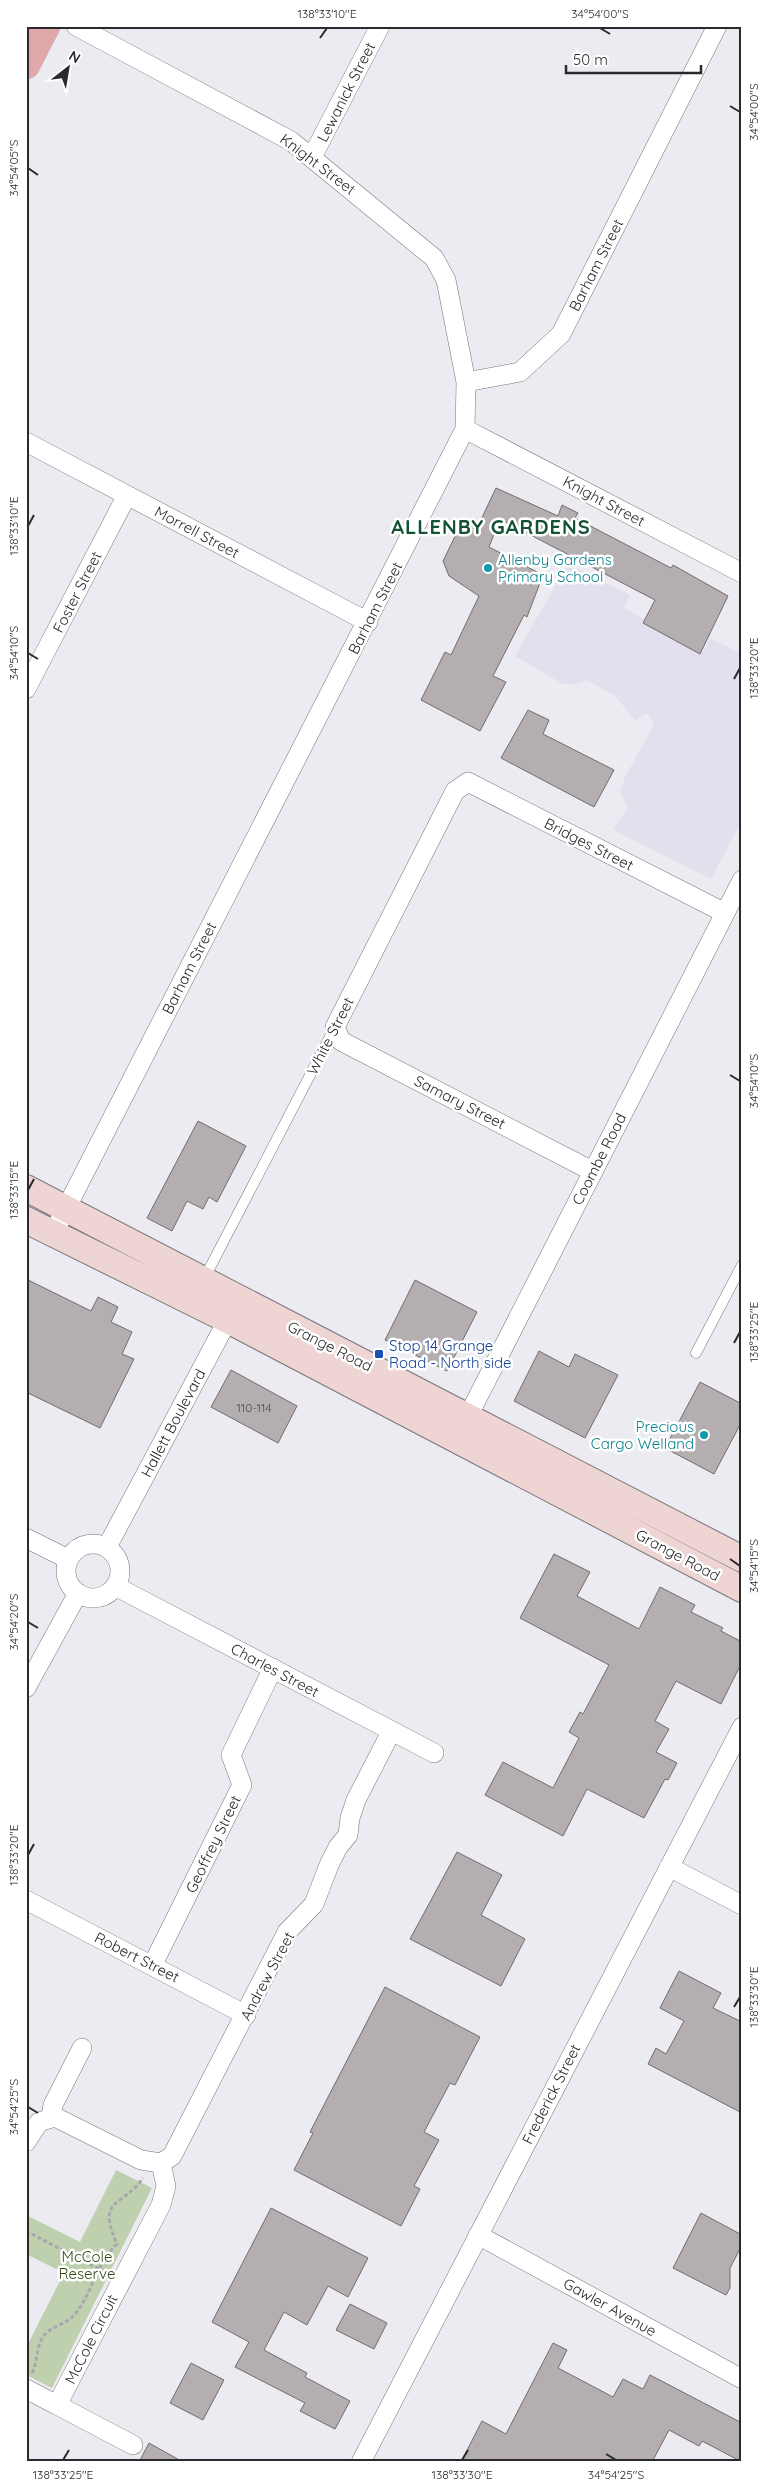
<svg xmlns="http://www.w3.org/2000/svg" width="768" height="2488" viewBox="0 0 768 2488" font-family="Quicksand,sans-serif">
<rect width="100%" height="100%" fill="#ecebf1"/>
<path fill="#e3e0ed" d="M568,564L630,595L624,608L704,652L710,638L742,654V820L711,879L613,830L628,807L620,792L625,777L654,725L647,713L635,720L615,696L587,680L578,684H563L515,656Z"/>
<path fill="#bed0ae" d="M116,2170L152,2188L52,2388L26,2375V2348L64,2273L26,2254V2215L80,2242Z"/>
<path fill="#b4aeb1" stroke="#726c6f" d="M496,488L558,516L562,505L578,513L575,518L671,568L673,565L728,596L700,654L643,623L655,600L500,519L489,547L543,575L527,617L524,615L493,676L506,682L480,731L421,700L445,652L451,655L479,596L449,576L443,561L462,522L477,528Z
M528,710L549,720L543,734L614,770L594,807L501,758Z
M198,1121L246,1146L217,1202L209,1197L203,1209L187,1201L172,1231L147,1218Z
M26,1279L91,1311L98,1297L118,1307L111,1322L132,1332L122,1354L134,1359L100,1428L26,1392Z
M415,1280L477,1312L447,1371L385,1340Z
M539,1351L569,1367L575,1354L618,1375L585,1438L514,1401Z
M231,1370L297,1406L278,1443L211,1407Z
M700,1382L742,1404V1421L714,1474L665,1448Z
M554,1554L590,1572L577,1596L639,1629L660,1587L695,1605L691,1612L723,1628L721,1631L742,1642V1662L721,1704L676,1681L655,1721L669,1729L656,1752L677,1763L668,1780L665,1779L644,1818L587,1789L563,1836L485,1795L503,1762L553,1788L579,1738L569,1732L580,1712L583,1714L609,1665L520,1618Z
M457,1852L502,1875L481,1915L525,1939L501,1986L410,1939Z
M679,1971L721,1993L713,2008L742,2022V2113L648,2064L656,2048L666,2054L684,2021L660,2008Z
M385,1987L480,2037L455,2085L450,2083L424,2132L439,2140L414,2186L420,2189L401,2226L294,2170L313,2133L310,2132Z
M271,2208L368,2258L348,2297L328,2286L307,2325L284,2312L264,2350L307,2373L305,2377L350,2401L335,2429L300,2411L305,2403L235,2367L249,2342L212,2322Z
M701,2213L742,2235V2245L730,2268V2288L726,2295L673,2268Z
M350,2304L387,2323L374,2349L336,2330Z
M553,2343L567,2350L558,2368L613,2397L623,2379L643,2389L650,2375L742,2423V2462L702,2441L699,2446L669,2430L652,2462H461L482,2421L506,2434Z
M191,2363L224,2380L203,2420L170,2403Z
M149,2443L183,2462H139Z"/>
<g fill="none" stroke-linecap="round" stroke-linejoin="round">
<g stroke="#77767b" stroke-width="11">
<path id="lane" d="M204,1279L335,1027
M696,1353L742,1265"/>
</g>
<g stroke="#77767b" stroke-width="20">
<path id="street" d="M76,26L291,141L434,258L446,280L466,382
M312,157L380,26
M465,429L742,573
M26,442L368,622
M26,689L127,495
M592,1171L341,1041L335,1027L455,791L468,782L725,913
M53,1234L465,429L466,382L520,372L561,334L717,26
M463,1426L742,880
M26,1538L68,1559
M66 1571a27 27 0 1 1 54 0a27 27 0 1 1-54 0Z
M107,1547L233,1310
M115,1586L434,1753
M26,1688L78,1593
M669,1867L742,1905
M26,1900L246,2015
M153,1964L242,1785L231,1755L273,1668
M51,2117L53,2105L82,2048
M26,2142L39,2122L55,2117L141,2160L161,2163L172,2156L287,1932L314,1904L329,1865L338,1847L348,1835L350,1818L356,1800L391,1732
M478,2235L742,2379
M26,2389L57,2405
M133,2445L57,2405L161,2205L166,2186L161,2163
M361,2462L742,1727"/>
</g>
<g stroke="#77767b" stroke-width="28">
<path id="secondary" d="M26,1188L742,1559
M26,1220L228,1320L742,1589"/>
</g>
<g stroke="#c8c7c8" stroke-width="29">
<path id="primary" d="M26,65L46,26"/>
</g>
<path stroke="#a8a7ac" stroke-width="3" stroke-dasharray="4 2.5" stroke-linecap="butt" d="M26,2231L107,2273
M32,2373C37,2363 36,2353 40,2343C46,2326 62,2327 72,2317C91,2299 95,2264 117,2244C96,2197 122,2208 143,2178"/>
<use href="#lane" stroke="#fff" stroke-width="10"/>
<use href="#street" stroke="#fff" stroke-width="19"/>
<use href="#secondary" stroke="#efd4d4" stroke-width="26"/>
<use href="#primary" stroke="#e0a8aa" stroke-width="28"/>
</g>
<path fill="none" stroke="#2a292b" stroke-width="2" d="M600,28L610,34M320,38L327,28M730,106L740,112M28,168L38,175M28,526L34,515M28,653L38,659M734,679L740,668M730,1075L740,1081M28,1190L34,1179M734,1343L740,1332M730,1559L740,1566M28,1622L38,1628M28,1855L34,1844M734,2007L740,1997M28,2107L38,2113M606,2454L616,2460M63,2460L69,2450M462,2460L468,2450"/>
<g fill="#0f9aa8" stroke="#fff" stroke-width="2">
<circle cx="488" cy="568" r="5"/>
<circle cx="704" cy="1435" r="5"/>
</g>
<rect fill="#1a4fb4" stroke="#fff" stroke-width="2" x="374" y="1349" width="10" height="10" rx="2.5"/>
<g text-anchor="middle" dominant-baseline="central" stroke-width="5" stroke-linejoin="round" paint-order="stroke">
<g font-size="12" fill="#4c4a4c">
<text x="254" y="1407">110-114</text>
</g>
<g font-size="15" fill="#2a292b" stroke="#fff">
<text transform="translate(346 92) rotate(-63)">Lewanick Street</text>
<text transform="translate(318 164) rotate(37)">Knight Street</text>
<text transform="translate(596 265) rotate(-63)">Barham Street</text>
<text transform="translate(604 501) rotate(28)">Knight Street</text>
<text transform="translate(197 532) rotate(28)">Morrell Street</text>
<text transform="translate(77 592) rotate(-63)">Foster Street</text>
<text transform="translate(375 608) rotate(-63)">Barham Street</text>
<text transform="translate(589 844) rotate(27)">Bridges Street</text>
<text transform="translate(189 968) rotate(-63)">Barham Street</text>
<text transform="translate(330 1036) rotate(-63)">White Street</text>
<text transform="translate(460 1102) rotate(27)">Samary Street</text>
<text transform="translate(599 1159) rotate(-63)">Coombe Road</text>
<text transform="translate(330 1346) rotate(27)">Grange Road</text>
<text transform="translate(173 1423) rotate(-62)">Hallett Boulevard</text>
<text transform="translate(678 1555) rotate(28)">Grange Road</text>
<text transform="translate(275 1670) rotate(28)">Charles Street</text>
<text transform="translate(213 1844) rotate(-64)">Geoffrey Street</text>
<text transform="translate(137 1957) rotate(27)">Robert Street</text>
<text transform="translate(267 1976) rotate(-62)">Andrew Street</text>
<text transform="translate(551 2094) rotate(-63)">Frederick Street</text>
<text transform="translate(610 2307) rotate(29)">Gawler Avenue</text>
<text transform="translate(91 2339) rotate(-63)">McCole Circuit</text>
</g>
<g font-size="15" fill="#0d838f" stroke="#fff" text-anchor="start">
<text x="498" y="559">Allenby Gardens<tspan x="498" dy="17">Primary School</tspan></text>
<text x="694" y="1426" text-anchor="end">Precious<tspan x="694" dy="17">Cargo Welland</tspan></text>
</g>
<g font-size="15" fill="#164399" stroke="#fff" text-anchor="start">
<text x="389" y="1345">Stop 14 Grange<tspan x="389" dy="17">Road - North side</tspan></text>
</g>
<g font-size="15" fill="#314914" stroke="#fff">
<text x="87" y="2256">McCole<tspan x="87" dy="17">Reserve</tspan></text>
</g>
<g font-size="20" font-weight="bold" letter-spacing="1" fill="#145235" stroke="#fff">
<text x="491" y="526">ALLENBY GARDENS</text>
</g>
</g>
<rect width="768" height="2488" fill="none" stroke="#ffffff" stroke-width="55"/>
<g transform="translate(68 68) rotate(31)" stroke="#ffffff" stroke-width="4" paint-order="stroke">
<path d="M0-4L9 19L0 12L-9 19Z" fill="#2a292b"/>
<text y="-8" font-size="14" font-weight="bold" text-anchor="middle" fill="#2a292b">N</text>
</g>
<path d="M566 65v8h135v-8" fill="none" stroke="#2a292b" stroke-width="2.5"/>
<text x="573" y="65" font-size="15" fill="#2a292b" stroke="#ffffff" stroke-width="4" paint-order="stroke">50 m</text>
<rect x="28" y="28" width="712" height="2432" fill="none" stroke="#2a292b" stroke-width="2"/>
<g font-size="12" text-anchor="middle" fill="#2a292b">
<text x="327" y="18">138°33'10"E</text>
<text x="600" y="18">34°54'00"S</text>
<text transform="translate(754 112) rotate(-90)" y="4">34°54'00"S</text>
<text transform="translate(14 168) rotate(-90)" y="4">34°54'05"S</text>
<text transform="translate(14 526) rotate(-90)" y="4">138°33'10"E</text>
<text transform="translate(14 653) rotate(-90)" y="4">34°54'10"S</text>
<text transform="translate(754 668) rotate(-90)" y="4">138°33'20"E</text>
<text transform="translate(754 1081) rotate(-90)" y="4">34°54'10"S</text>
<text transform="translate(14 1190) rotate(-90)" y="4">138°33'15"E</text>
<text transform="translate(754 1332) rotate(-90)" y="4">138°33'25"E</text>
<text transform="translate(754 1566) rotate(-90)" y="4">34°54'15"S</text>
<text transform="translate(14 1622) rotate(-90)" y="4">34°54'20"S</text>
<text transform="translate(14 1855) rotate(-90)" y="4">138°33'20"E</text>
<text transform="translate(754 1997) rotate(-90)" y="4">138°33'30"E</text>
<text transform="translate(14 2107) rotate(-90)" y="4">34°54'25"S</text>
<text x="63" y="2479">138°33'25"E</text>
<text x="462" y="2479">138°33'30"E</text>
<text x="616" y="2479">34°54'25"S</text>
</g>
</svg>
